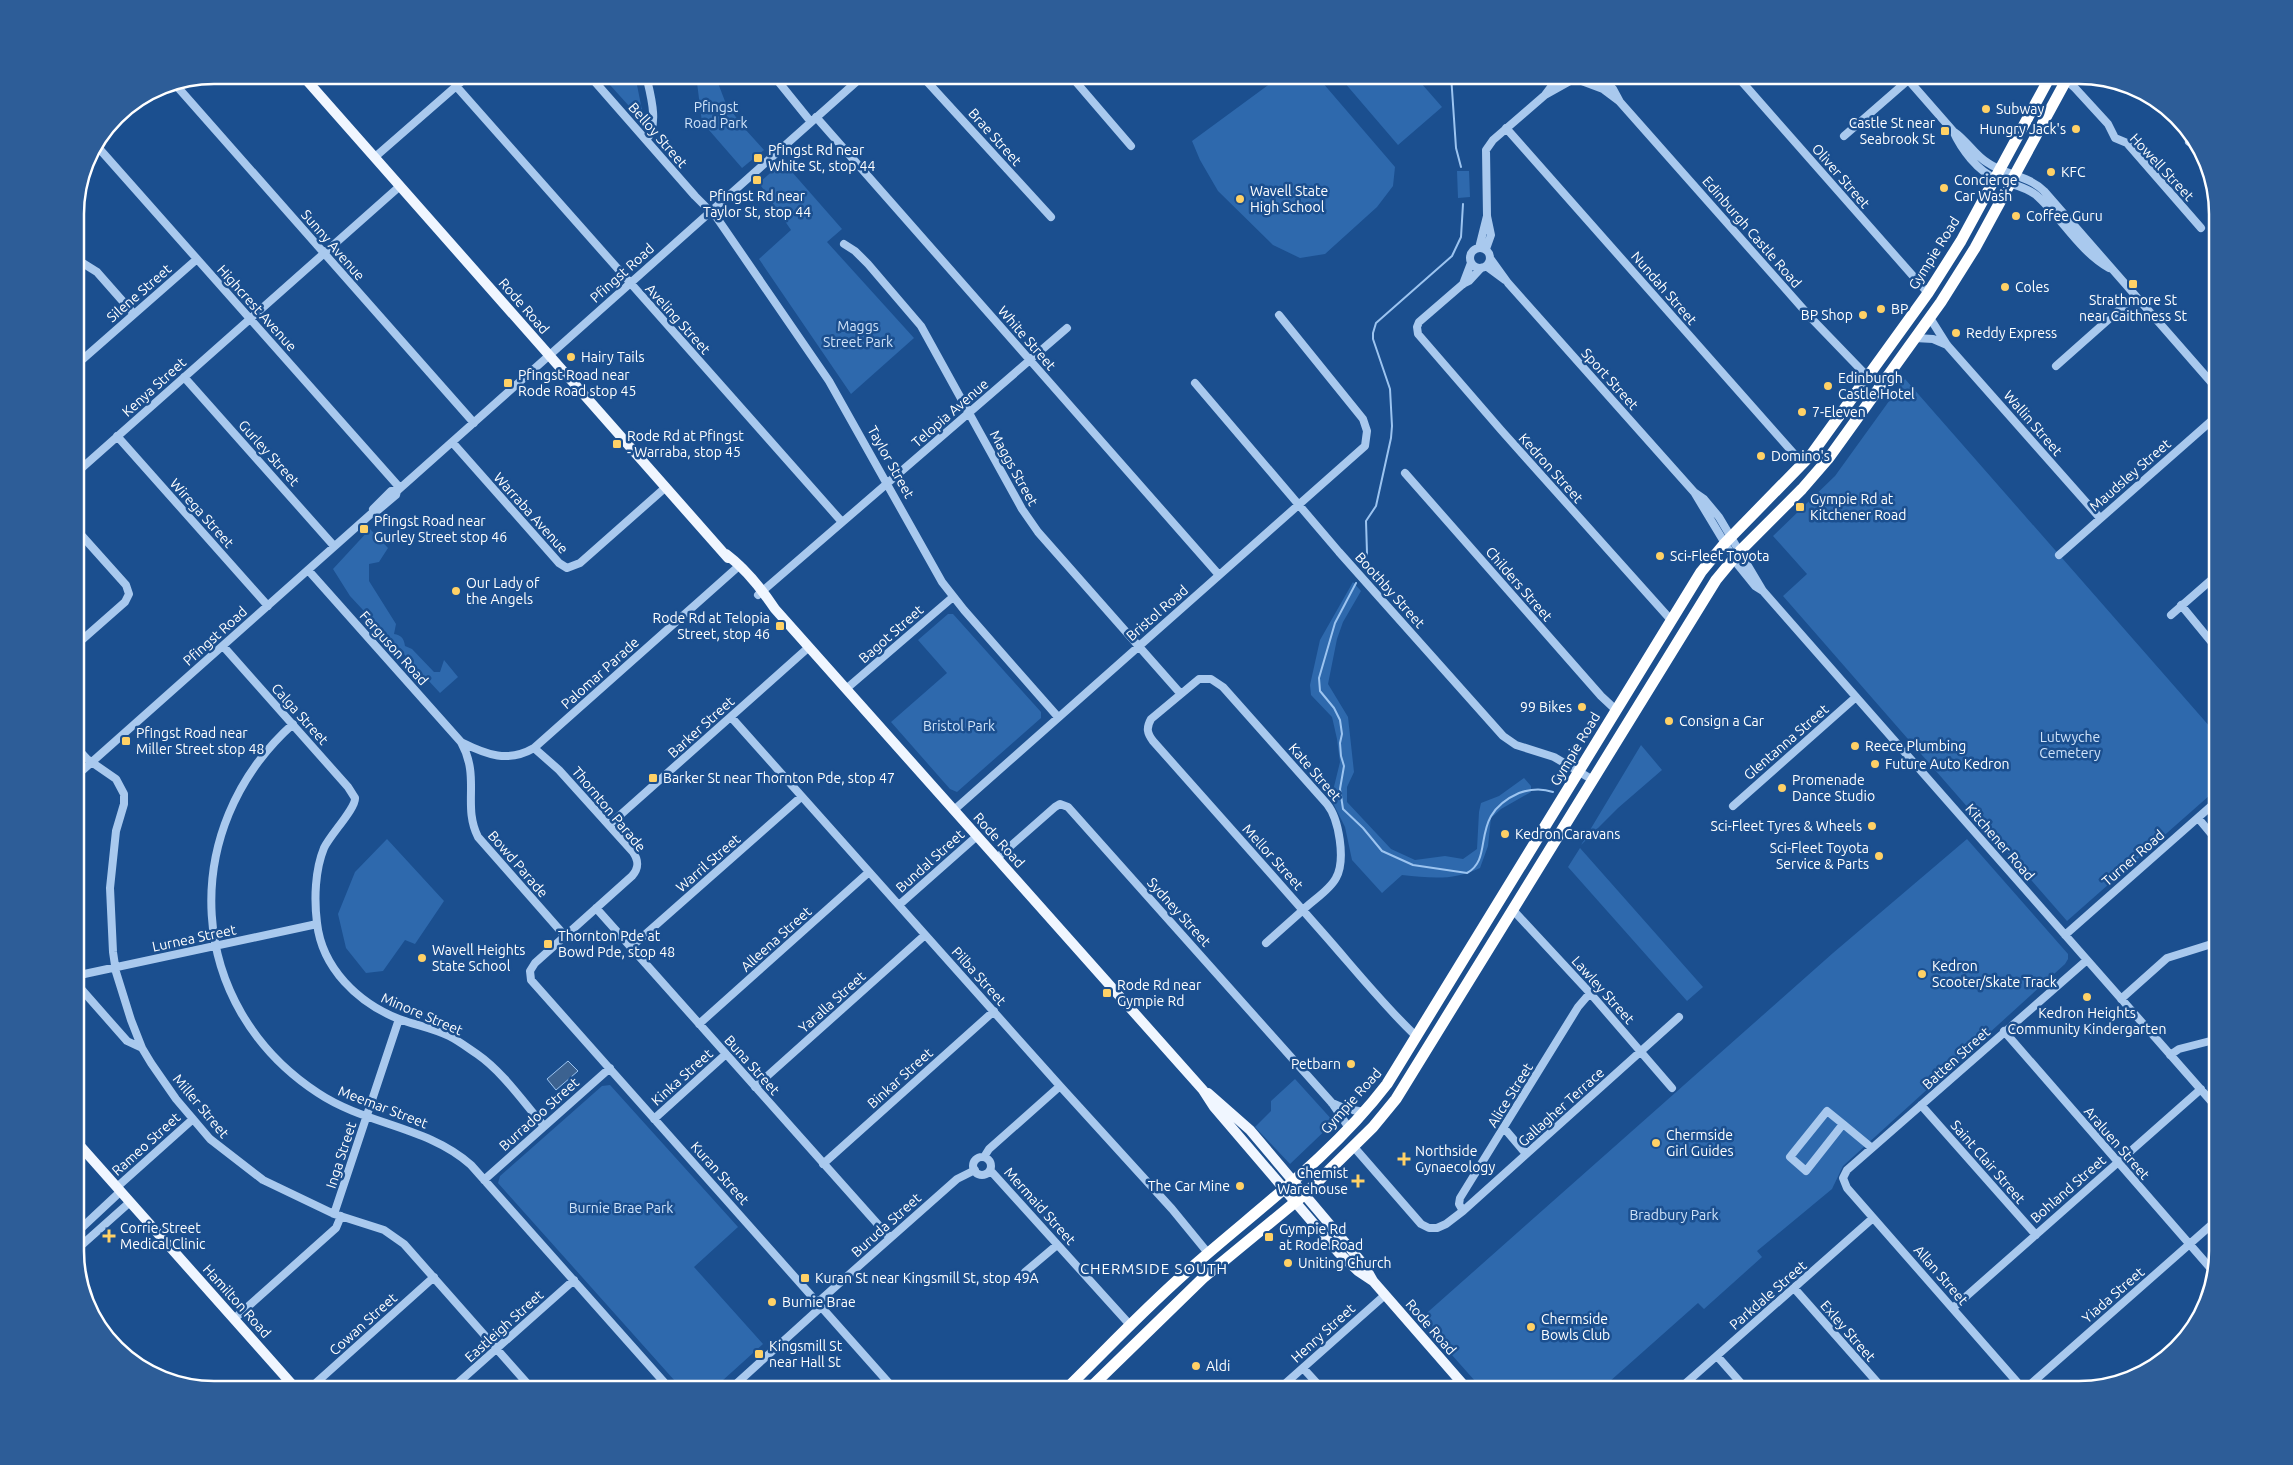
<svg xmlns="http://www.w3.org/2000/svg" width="2293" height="1465" viewBox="0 0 2293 1465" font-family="Ubuntu,sans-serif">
<rect width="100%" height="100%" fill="#1b4f8f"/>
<path fill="#2e69ad" d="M601,75H635L642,110L638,116Z
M696,75H715L726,104L745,129L764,150L742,168L702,122Z
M1282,75H1316L1395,167L1393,186L1377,207L1325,254L1300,258L1273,245L1218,191L1200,160L1192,141Z
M1338,75H1414L1442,107L1398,145Z
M785,160V164L842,229L827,242L914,338L851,394L759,259L791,230L759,183Z
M1457,171H1469L1470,197L1458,198Z
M1905,379L2218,736V788L2067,921L1783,596L1807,574L1773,536L1835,476Z
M370,529L388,548L379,562L369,564V581L396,624L394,634C401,635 404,638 405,646L412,649L434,672H440L444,660L458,677L440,693L350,596L333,569Z
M1353,582L1361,591L1343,622L1337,639L1328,684L1348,717L1354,772L1347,787V802L1391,849L1415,860L1445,856L1463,859L1477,849L1479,812L1481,803L1499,796L1524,778L1531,786V792L1501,809L1491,818L1488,846L1480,868C1453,881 1431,878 1402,875L1382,893L1352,860L1345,827L1331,799L1340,762L1337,739L1332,717L1311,695L1310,685L1320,640Z
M948,614H953L1041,712V718L957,792L950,789L891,722L947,673L918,640Z
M1641,745L1662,770L1618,808L1581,845Z
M387,839L444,901L415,944L405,940L383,971L366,973L346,948L338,914L355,872Z
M1967,839L2068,954V959L2065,964L1843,1166L1832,1189L1757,1251L1762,1257L1704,1309L1698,1303L1600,1390H1483L1420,1319L1833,953Z
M1580,848L1703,987L1687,1001L1568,867Z
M1295,1079L1334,1122L1290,1164L1255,1127L1271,1111V1101Z
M610,1085L738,1227L694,1267L763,1344L712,1390H683L498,1183L500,1176L602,1086Z"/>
<path fill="#3c6290" stroke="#9cc4f0" d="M568,1061L578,1071L556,1090L547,1079Z"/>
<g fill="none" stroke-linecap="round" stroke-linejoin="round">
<path stroke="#9cc4f0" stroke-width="2" d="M1451,75L1456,148L1461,167
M1363,569L1367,553L1366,521L1376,506L1391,438L1392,426L1390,389L1373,339V333L1376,323L1452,256L1461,237L1463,204
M1356,583L1335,623L1319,678L1320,691L1334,708L1340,720L1342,734L1340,743L1341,756L1344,766L1340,789L1343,809L1363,828L1382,851L1413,865L1467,873C1496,857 1467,816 1519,793C1530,789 1542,788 1553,792"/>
<path stroke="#a9c9ee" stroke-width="8" d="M589,75L695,196L717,218L829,381L942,582L964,610L1058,717
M646,75C650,93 660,125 646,140
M773,75L811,122
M921,75L1051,217
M1070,75L1131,146
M1598,75L1613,89L1620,102L1812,319L1868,377
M1736,75L1928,293
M1904,75L1953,131C1967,140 1974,155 1988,163C2005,175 2028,175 2044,191L2218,390
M1579,80L1603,89L1619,101
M2066,80L2075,88L2108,124L2115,138L2127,143L2201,228
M174,83L474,423
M456,86L842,522
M1545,95L1570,81
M816,117L1219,575
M1506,128L1803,464
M1953,131C1961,149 1978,172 1997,179C2009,184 2025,186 2036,195C2062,218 2079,251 2109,268
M1844,136L1914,75
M2189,142L2193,138
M96,145L400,488
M375,157L469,75
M844,244L855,251L868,264L921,326L1022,509L1038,532L1180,693
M1470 258a10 10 0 1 1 20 0a10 10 0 1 1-20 0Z
M1479,248L1487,216
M1486,249L1491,235L1487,216L1486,150L1493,140L1545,95L1560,75
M1490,258L1508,283L1694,492L1704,499L1719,517L1763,591
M81,262L97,272L134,314
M1486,266L1505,280
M1481,268L1469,281L1463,284L1419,322L1417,327L1418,334L1501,430L1671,620
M1463,284L1471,263
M1930,318L1947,345L2100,518
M1915,338L1933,339L1947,345
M75,366L197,259
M2056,366L2135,296
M184,377L334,546
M1195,383L1339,552L1503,736L1516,745L1554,757L1593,780
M117,436L268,606
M452,442L559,563L567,568L580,563L666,487
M1405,473L1601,696L1616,710
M75,474L400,186
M1694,492L1738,565L1755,586L1763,591L2218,1109
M373,509L391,491H397
M75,528L126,585L129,594L125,602L75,646
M2059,555L2218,415
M308,570L461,742C481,778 462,805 478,837L565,936
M758,595L1067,328
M2181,605L2218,650
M2171,615L2218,574
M223,646L348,787L355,798C356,808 330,835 324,848C315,870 314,899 317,923C322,968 358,1003 399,1019C415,1025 433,1028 449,1036C459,1041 468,1048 477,1054C503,1072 524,1103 544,1126
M846,689L953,597
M731,717L1060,1086L1172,1209L1208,1253
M293,724C176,829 185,1006 318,1093C366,1125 427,1126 471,1165L671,1390
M461,742C487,755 508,763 534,748L740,565
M75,746L87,759L116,779L124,794V804L116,831L110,888L113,952L116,972L131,1020L142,1048L151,1063L176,1099L210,1139L263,1180L334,1214L384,1230L404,1244L533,1390
M534,748L559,770L633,852C639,861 639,868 632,876L535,963L530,971L531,980L895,1390
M75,777L372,513L377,511L396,495L397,491L864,75
M1733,806L1856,697
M954,810L1365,446L1367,431L1363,419L1279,315
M2198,818L2218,842
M609,825L809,647
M997,858L1055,807L1060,804L1068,807L1332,1103L1349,1128
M899,905L977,836
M596,908L890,1238
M1513,910L1590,993L1672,1088
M2065,935L2218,800
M1266,943L1303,910C1313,900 1330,890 1336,878C1346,860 1339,819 1327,804L1223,687L1211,679H1199L1151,719C1146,728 1147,733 1153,741C1209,804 1266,868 1322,932C1353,967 1383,1005 1417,1037
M631,947L801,797
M75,976L317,924
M75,982L127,1041L142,1048
M2121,999L2167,958L2218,942
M699,1024L869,872
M2004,1031L2212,1270
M2170,1055L2179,1049L2218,1039
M755,1087L925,935
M1332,1103L1346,1109L1365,1112
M1921,1105L2036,1235
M1827,1111L1843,1124L1806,1171L1790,1157Z
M654,1119L726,1054
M1843,1124L1872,1148
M1504,1128L1526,1154
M1353,1146L1421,1224L1429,1228H1437L1446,1224L1463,1211L1679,1017
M984,1157L989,1149L1060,1086
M973 1166a9 9 0 1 1 18 0a9 9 0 1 1-18 0Z
M823,1164L994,1011
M990,1170L1131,1326
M484,1180L610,1068
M117,1187L193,1119
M1463,1211L1459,1204L1460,1198L1578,1007L1590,993
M334,1214L399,1019
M75,1234L121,1191
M75,1251L130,1202
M1025,1272L1057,1245
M1794,1288L1884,1390
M817,1303L957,1179L975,1170
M1953,1308L2201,1089
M234,1319L336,1228L341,1216
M1717,1356L1747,1390
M1303,1368L1323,1390
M736,1384L821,1307
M308,1390L434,1277
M450,1390L574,1280
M725,1390L728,1384H736
M1278,1390L1385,1295
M1678,1390L1873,1218
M2024,1390L1847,1188L1843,1178L1847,1170L2087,960
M2024,1390L2218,1219"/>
<path stroke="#f0f6ff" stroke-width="10" d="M302,75L728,558
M726,554C746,569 761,588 775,609L1203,1090L1214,1107L1338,1252L1358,1271L1373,1281
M1208,1093L1250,1130L1364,1265L1373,1281L1468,1390
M75,1140L297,1390"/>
<path stroke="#fff" stroke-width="11" d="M1065,1390C1107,1349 1147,1306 1191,1268C1258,1209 1332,1156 1387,1084L1701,572L1725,543L1811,455L1928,293L1961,241L2051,75
M1088,1390L1203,1278L1305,1194L1373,1127L1396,1099L1716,580L1740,551L1802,489L1828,459L1941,302L1975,248L2069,75"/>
</g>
<g fill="#ffd166" stroke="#1b4f8f" stroke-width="2">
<circle cx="1986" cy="109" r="5"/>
<circle cx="2076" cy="129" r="5"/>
<rect x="1940" y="126" width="10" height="10" rx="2.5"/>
<rect x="753" y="153" width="10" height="10" rx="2.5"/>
<circle cx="2051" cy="172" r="5"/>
<rect x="752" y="175" width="10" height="10" rx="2.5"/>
<circle cx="1944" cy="188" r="5"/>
<circle cx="1240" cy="199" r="5"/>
<circle cx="2016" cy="216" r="5"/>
<rect x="2128" y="279" width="10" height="10" rx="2.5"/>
<circle cx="2005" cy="287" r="5"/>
<circle cx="1881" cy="309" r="5"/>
<circle cx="1863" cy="315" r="5"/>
<circle cx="1956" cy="333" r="5"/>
<circle cx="571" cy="357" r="5"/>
<rect x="503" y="378" width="10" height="10" rx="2.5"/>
<circle cx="1828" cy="386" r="5"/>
<circle cx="1802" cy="412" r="5"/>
<rect x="612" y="439" width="10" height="10" rx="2.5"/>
<circle cx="1761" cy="456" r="5"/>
<rect x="1795" y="502" width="10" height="10" rx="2.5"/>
<rect x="359" y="524" width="10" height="10" rx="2.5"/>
<circle cx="1660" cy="556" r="5"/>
<circle cx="456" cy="591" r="5"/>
<rect x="775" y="621" width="10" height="10" rx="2.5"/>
<circle cx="1582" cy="707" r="5"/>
<circle cx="1669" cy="721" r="5"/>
<rect x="121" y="736" width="10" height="10" rx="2.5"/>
<circle cx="1855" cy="746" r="5"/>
<circle cx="1875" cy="764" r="5"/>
<rect x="648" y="773" width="10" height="10" rx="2.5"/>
<circle cx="1782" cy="788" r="5"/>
<circle cx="1872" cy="826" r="5"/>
<circle cx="1505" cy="834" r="5"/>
<circle cx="1879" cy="856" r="5"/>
<rect x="543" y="939" width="10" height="10" rx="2.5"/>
<circle cx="422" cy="958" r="5"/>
<circle cx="1922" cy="974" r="5"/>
<rect x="1102" y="988" width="10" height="10" rx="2.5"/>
<circle cx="2087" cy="997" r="5"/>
<circle cx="1351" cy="1064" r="5"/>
<circle cx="1656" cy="1143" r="5"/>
<path d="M1401.5 1151.5h5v5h5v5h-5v5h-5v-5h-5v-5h5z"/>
<path d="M1355.5 1173.5h5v5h5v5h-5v5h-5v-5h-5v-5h5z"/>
<circle cx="1240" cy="1186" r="5"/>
<path d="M106.5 1228.5h5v5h5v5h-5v5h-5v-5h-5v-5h5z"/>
<rect x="1264" y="1232" width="10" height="10" rx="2.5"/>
<circle cx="1288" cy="1263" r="5"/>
<rect x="800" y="1273" width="10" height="10" rx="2.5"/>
<circle cx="772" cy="1302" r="5"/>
<circle cx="1531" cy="1327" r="5"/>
<rect x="754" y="1349" width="10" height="10" rx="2.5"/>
<circle cx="1196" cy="1366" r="5"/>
</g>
<g text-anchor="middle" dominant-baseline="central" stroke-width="5" stroke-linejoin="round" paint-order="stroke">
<g font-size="14" fill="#cfe3fa" stroke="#1b4f8f">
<text x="716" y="107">Pfingst<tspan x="716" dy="16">Road Park</tspan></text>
<text x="858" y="326">Maggs<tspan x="858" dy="16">Street Park</tspan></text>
<text x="959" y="726">Bristol Park</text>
<text x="2070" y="737">Lutwyche<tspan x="2070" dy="16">Cemetery</tspan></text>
<text x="621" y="1208">Burnie Brae Park</text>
<text x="1674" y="1215">Bradbury Park</text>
</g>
<g font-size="14" fill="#fff" stroke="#1b4f8f" text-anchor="start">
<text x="1996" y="109">Subway</text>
<text x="1935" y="123" text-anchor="end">Castle St near<tspan x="1935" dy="16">Seabrook St</tspan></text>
<text x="2066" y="129" text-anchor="end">Hungry Jack's</text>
<text x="768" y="150">Pfingst Rd near<tspan x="768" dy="16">White St, stop 44</tspan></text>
<text x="2061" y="172">KFC</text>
<text x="1954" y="180">Concierge<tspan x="1954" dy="16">Car Wash</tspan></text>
<text x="1250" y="191">Wavell State<tspan x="1250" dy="16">High School</tspan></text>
<text x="757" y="196" text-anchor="middle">Pfingst Rd near<tspan x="757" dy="16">Taylor St, stop 44</tspan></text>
<text x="2026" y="216">Coffee Guru</text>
<text x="2015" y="287">Coles</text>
<text x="2133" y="300" text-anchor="middle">Strathmore St<tspan x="2133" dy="16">near Caithness St</tspan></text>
<text x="1891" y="309">BP</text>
<text x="1853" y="315" text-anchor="end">BP Shop</text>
<text x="1966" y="333">Reddy Express</text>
<text x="581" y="357">Hairy Tails</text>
<text x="518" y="375">Pfingst Road near<tspan x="518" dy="16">Rode Road stop 45</tspan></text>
<text x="1838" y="378">Edinburgh<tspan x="1838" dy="16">Castle Hotel</tspan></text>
<text x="1812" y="412">7-Eleven</text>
<text x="627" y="436">Rode Rd at Pfingst<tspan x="627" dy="16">- Warraba, stop 45</tspan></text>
<text x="1771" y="456">Domino's</text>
<text x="1810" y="499">Gympie Rd at<tspan x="1810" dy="16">Kitchener Road</tspan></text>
<text x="374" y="521">Pfingst Road near<tspan x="374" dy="16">Gurley Street stop 46</tspan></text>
<text x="1670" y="556">Sci-Fleet Toyota</text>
<text x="466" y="583">Our Lady of<tspan x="466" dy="16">the Angels</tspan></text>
<text x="770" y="618" text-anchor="end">Rode Rd at Telopia<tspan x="770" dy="16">Street, stop 46</tspan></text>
<text x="1572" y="707" text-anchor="end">99 Bikes</text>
<text x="1679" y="721">Consign a Car</text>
<text x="136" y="733">Pfingst Road near<tspan x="136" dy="16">Miller Street stop 48</tspan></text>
<text x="1865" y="746">Reece Plumbing</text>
<text x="1885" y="764">Future Auto Kedron</text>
<text x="663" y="778">Barker St near Thornton Pde, stop 47</text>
<text x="1792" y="780">Promenade<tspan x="1792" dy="16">Dance Studio</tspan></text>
<text x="1862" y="826" text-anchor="end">Sci-Fleet Tyres &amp; Wheels</text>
<text x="1515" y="834">Kedron Caravans</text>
<text x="1869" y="848" text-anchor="end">Sci-Fleet Toyota<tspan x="1869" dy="16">Service &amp; Parts</tspan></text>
<text x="558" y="936">Thornton Pde at<tspan x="558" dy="16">Bowd Pde, stop 48</tspan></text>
<text x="432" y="950">Wavell Heights<tspan x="432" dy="16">State School</tspan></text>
<text x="1932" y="966">Kedron<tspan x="1932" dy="16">Scooter/Skate Track</tspan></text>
<text x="1117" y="985">Rode Rd near<tspan x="1117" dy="16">Gympie Rd</tspan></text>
<text x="2087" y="1013" text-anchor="middle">Kedron Heights<tspan x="2087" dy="16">Community Kindergarten</tspan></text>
<text x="1341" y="1064" text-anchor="end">Petbarn</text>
<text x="1666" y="1135">Chermside<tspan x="1666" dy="16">Girl Guides</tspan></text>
<text x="1415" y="1151">Northside<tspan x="1415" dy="16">Gynaecology</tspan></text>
<text x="1348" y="1173" text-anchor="end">Chemist<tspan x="1348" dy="16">Warehouse</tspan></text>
<text x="1230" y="1186" text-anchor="end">The Car Mine</text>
<text x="120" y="1228">Corrie Street<tspan x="120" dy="16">Medical Clinic</tspan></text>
<text x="1279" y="1229">Gympie Rd<tspan x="1279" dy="16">at Rode Road</tspan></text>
<text x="1298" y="1263">Uniting Church</text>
<text x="815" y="1278">Kuran St near Kingsmill St, stop 49A</text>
<text x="782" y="1302">Burnie Brae</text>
<text x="1541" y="1319">Chermside<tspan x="1541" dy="16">Bowls Club</tspan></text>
<text x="769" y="1346">Kingsmill St<tspan x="769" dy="16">near Hall St</tspan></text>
<text x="1206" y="1366">Aldi</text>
</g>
<g font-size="14" fill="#fff" stroke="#1b4f8f">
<text transform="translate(658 135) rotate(49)">Belloy Street</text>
<text transform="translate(995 137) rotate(48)">Brae Street</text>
<text transform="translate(2162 167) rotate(47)">Howell Street</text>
<text transform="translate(1841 176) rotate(49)">Oliver Street</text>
<text transform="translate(1752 232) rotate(49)">Edinburgh Castle Road</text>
<text transform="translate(333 245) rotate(49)">Sunny Avenue</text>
<text transform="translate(1934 253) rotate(-58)">Gympie Road</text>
<text transform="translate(622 273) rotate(-42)">Pfingst Road</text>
<text transform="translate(1664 288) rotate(49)">Nundah Street</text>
<text transform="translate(139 293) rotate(-41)">Silene Street</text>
<text transform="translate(524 306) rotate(49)">Rode Road</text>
<text transform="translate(257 308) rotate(48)">Highcrest Avenue</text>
<text transform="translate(678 319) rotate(48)">Aveling Street</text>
<text transform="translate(1027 338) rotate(49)">White Street</text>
<text transform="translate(1610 379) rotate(48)">Sport Street</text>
<text transform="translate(154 387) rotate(-42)">Kenya Street</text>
<text transform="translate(950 413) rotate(-41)">Telopia Avenue</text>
<text transform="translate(2033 423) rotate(49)">Wallin Street</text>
<text transform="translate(269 453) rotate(48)">Gurley Street</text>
<text transform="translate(891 462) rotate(61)">Taylor Street</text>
<text transform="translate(1014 468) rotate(61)">Maggs Street</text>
<text transform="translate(1551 468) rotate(48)">Kedron Street</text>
<text transform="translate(2130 475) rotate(-41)">Maudsley Street</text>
<text transform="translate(202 513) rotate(48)">Wirega Street</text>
<text transform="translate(531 513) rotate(48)">Warraba Avenue</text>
<text transform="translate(1519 584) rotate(49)">Childers Street</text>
<text transform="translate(1390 590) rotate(48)">Boothby Street</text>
<text transform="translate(1157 613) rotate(-41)">Bristol Road</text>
<text transform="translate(891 634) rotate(-41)">Bagot Street</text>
<text transform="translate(215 636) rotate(-42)">Pfingst Road</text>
<text transform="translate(394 648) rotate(48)">Ferguson Road</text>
<text transform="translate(600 673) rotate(-42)">Palomar Parade</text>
<text transform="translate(300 714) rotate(48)">Calga Street</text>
<text transform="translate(701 727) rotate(-42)">Barker Street</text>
<text transform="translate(1786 742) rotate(-41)">Glentanna Street</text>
<text transform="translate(1575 749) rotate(-59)">Gympie Road</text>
<text transform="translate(1315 772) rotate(49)">Kate Street</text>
<text transform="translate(609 809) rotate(50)">Thornton Parade</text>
<text transform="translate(999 840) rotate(48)">Rode Road</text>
<text transform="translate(2000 842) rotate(49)">Kitchener Road</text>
<text transform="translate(1273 857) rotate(48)">Mellor Street</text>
<text transform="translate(2133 858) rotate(-41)">Turner Road</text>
<text transform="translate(930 861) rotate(-42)">Bundal Street</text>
<text transform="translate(708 863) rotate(-41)">Warril Street</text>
<text transform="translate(518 864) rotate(49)">Bowd Parade</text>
<text transform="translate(1179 912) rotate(48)">Sydney Street</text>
<text transform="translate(194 938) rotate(-12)">Lurnea Street</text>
<text transform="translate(776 939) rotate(-42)">Alleena Street</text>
<text transform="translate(979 976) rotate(48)">Pilba Street</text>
<text transform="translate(1603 990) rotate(48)">Lawley Street</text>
<text transform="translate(832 1002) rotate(-42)">Yaralla Street</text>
<text transform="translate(422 1014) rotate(23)">Minore Street</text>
<text transform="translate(1956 1058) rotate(-42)">Batten Street</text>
<text transform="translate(752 1065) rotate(48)">Buna Street</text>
<text transform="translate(682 1077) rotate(-42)">Kinka Street</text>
<text transform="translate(900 1078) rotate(-42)">Binkar Street</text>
<text transform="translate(1510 1095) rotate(-58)">Alice Street</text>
<text transform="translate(1351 1101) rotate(-48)">Gympie Road</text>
<text transform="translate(201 1106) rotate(50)">Miller Street</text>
<text transform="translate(383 1107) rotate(21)">Meemar Street</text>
<text transform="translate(1561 1107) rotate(-42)">Gallagher Terrace</text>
<text transform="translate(539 1114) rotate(-42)">Burradoo Street</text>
<text transform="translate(2117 1143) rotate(49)">Araluen Street</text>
<text transform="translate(146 1144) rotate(-42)">Rameo Street</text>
<text transform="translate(341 1155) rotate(-72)">Inga Street</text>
<text transform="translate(1988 1162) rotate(49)">Saint Clair Street</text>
<text transform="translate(720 1173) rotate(48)">Kuran Street</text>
<text transform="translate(2068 1189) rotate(-41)">Bohland Street</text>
<text transform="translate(1040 1206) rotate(48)">Mermaid Street</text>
<text transform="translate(886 1225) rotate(-42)">Buruda Street</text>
<text transform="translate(1941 1275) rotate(49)">Allan Street</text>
<text transform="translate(1768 1295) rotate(-41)">Parkdale Street</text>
<text transform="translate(2113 1295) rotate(-41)">Yiada Street</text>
<text transform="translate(237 1301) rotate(48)">Hamilton Road</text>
<text transform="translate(363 1324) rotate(-42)">Cowan Street</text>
<text transform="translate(504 1326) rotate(-42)">Eastleigh Street</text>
<text transform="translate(1431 1327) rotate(49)">Rode Road</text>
<text transform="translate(1848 1331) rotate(49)">Exley Street</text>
<text transform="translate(1323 1333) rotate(-42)">Henry Street</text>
</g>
<g font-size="15" letter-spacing="1" fill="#fff" stroke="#1b4f8f">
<text x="1154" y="1268">CHERMSIDE SOUTH</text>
</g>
</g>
<path d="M0 0H2293V1465H0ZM214 84H2079A130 130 0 0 1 2209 214V1251A130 130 0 0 1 2079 1381H214A130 130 0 0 1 84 1251V214A130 130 0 0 1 214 84Z" fill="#2d5d98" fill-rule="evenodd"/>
<path fill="none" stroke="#fff" stroke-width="2.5" d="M214 84H2079A130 130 0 0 1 2209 214V1251A130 130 0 0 1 2079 1381H214A130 130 0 0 1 84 1251V214A130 130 0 0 1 214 84Z"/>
</svg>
